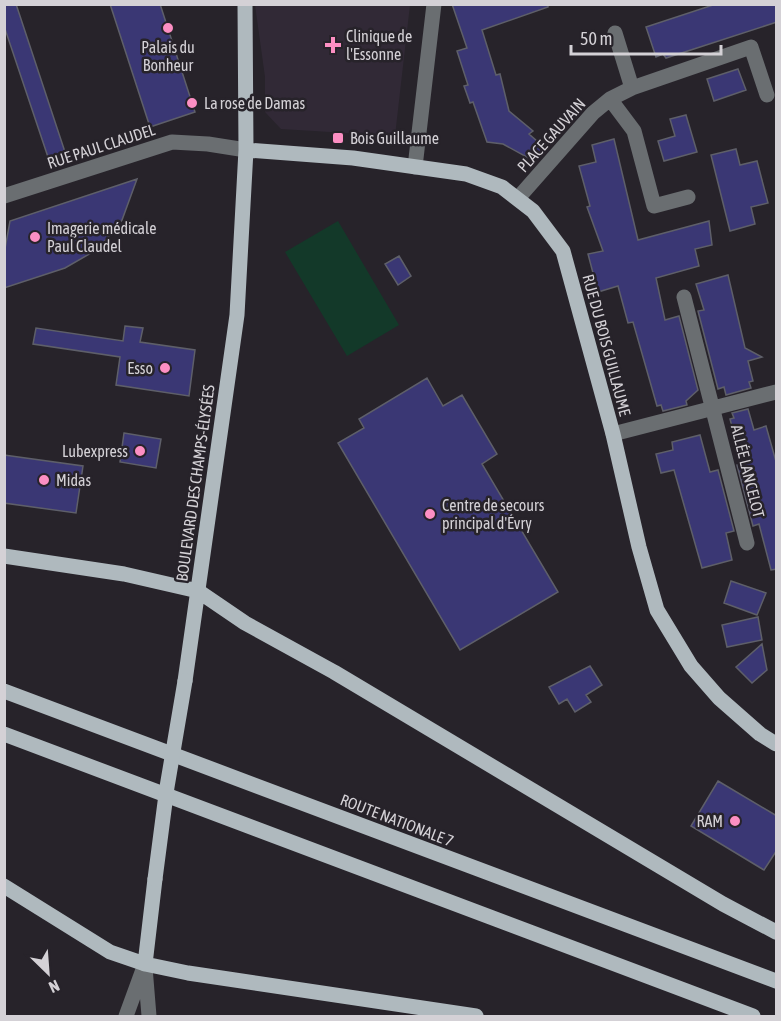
<svg xmlns="http://www.w3.org/2000/svg" width="781" height="1021" viewBox="0 0 781 1021" font-family="'Asap Condensed',sans-serif">
<rect width="100%" height="100%" fill="#27232a"/>
<path fill="#312936" d="M255,5H410L395,136L281,129L265,112V77Z"/>
<path fill="#133929" d="M338,221L399,325L347,356L285,252Z"/>
<path fill="#3a3774" stroke="#5e5f69" stroke-width="1.5" d="M4,4H16L66,155L49,160L4,26Z
M110,4H160L195,112L150,127Z
M452,4H548V7L482,30L496,75L500,74L509,111L533,131L529,134L545,148L534,161L503,144L487,142L473,102L470,103L464,86L468,85L457,51L467,48Z
M716,4H777V22L666,58L663,54L656,57L646,27Z
M738,69L746,90L714,101L707,79Z
M686,115L697,152L664,161L658,141L675,136L670,119Z
M614,139L638,240L709,221L712,245L695,249L699,266L656,278L665,320L679,316L698,390L686,401L687,405L663,411L661,405L657,406L633,322L628,323L618,286L598,292L588,254L603,251L587,207L590,206L579,166L596,162L592,145Z
M736,149L740,165L757,161L768,203L751,207L755,224L730,231L711,155Z
M137,179L122,220L98,249L65,268L4,288V254L10,221Z
M399,256L411,276L398,285L385,264Z
M728,275L745,348L762,357L748,361L753,381L749,382L751,388L726,395L724,387L718,389L698,311L704,310L696,284Z
M125,326L143,328L140,342L195,350L189,396L116,385L120,357L33,344L36,328L123,341Z
M427,378L443,406L462,395L497,454L482,464L558,592L460,650L338,443L364,428L359,419Z
M748,409L754,430L766,426L777,465V569L771,570L759,524L753,526L737,465L742,464L730,419L734,418L732,413Z
M124,433L161,439L156,468L120,462Z
M700,435L710,472L718,470L734,531L726,533L732,560L702,568L674,470L661,473L656,454L673,450L672,442Z
M4,455L83,466L76,513L4,503Z
M731,581L766,593L757,615L724,603Z
M758,617L762,640L727,647L722,625Z
M762,644L767,670L752,683L736,667Z
M590,666L602,685L586,695L591,702L575,712L567,699L559,704L549,687Z
M718,781L777,816V850L764,870L691,826Z"/>
<g fill="none" stroke-linecap="round" stroke-linejoin="round">
<path stroke="#6a6e71" stroke-width="15" d="M615,33L632,88
M610,99L634,131L654,206L688,197
M415,167L434,4
M4,196L172,142L208,144L246,150
M519,197L593,113L610,99L632,88L751,47L767,95
M684,297L747,543
M613,434L776,392
M145,967L149,1016
M126,1016L145,964"/>
<path stroke="#afb9be" stroke-width="15" d="M246,150L353,158L466,174L502,187L533,211L563,251L613,434L639,547L657,610L691,666L719,698L760,734L776,744
M4,556L124,574L198,591L245,623L334,672L723,904L776,932
M185,681L237,315L246,150L245,4
M4,691L776,981
M4,734L753,1016
M4,886L110,952L145,964L188,973L476,1016
M145,964L155,879"/>
<path stroke="#afb9be" stroke-width="15" d="M155,879L167,787L185,681"/>
</g>
<g fill="#fc8fc3" stroke="#27232a" stroke-width="2">
<circle cx="168" cy="28" r="6"/>
<path d="M330 36h6v6h6v6h-6v6h-6v-6h-6v-6h6z"/>
<circle cx="192" cy="103" r="6"/>
<rect x="332" y="132" width="12" height="12" rx="3"/>
<circle cx="35" cy="237" r="6"/>
<circle cx="165" cy="368" r="6"/>
<circle cx="140" cy="451" r="6"/>
<circle cx="44" cy="480" r="6"/>
<circle cx="430" cy="514" r="6"/>
<circle cx="735" cy="821" r="6"/>
</g>
<g text-anchor="middle" dominant-baseline="central" stroke-width="5" stroke-linejoin="round" paint-order="stroke">
<g font-size="16" fill="#d4d1d6" stroke="#27232a" text-anchor="start">
<text x="346" y="36">Clinique de<tspan x="346" dy="18">l'Essonne</tspan></text>
<text x="168" y="47" text-anchor="middle">Palais du<tspan x="168" dy="18">Bonheur</tspan></text>
<text x="204" y="103">La rose de Damas</text>
<text x="350" y="138">Bois Guillaume</text>
<text x="47" y="228">Imagerie médicale<tspan x="47" dy="18">Paul Claudel</tspan></text>
<text x="153" y="368" text-anchor="end">Esso</text>
<text x="128" y="451" text-anchor="end">Lubexpress</text>
<text x="56" y="480">Midas</text>
<text x="442" y="505">Centre de secours<tspan x="442" dy="18">principal d'Évry</tspan></text>
<text x="723" y="821" text-anchor="end">RAM</text>
</g>
<g font-size="16" fill="#d4d1d6" stroke="#27232a">
<text transform="translate(551 135) rotate(-48)">PLACE GAUVAIN</text>
<text transform="translate(101 146) rotate(-18)">RUE PAUL CLAUDEL</text>
<text transform="translate(607 345) rotate(75)">RUE DU BOIS GUILLAUME</text>
<text transform="translate(748 471) rotate(76)">ALLÉE LANCELOT</text>
<text transform="translate(195 483) rotate(-82)">BOULEVARD DES CHAMPS-ÉLYSÉES</text>
<text transform="translate(397 820) rotate(21)">ROUTE NATIONALE 7</text>
</g>
</g>
<rect width="781" height="1021" fill="none" stroke="#d4d1d6" stroke-width="12"/>
<g transform="translate(48 973) rotate(155)" stroke="#27232a" stroke-width="4.5" paint-order="stroke">
<path d="M0-4.5L10 22L0 15L-10 22Z" fill="#d4d1d6"/>
<text y="-9" font-size="16" font-weight="bold" text-anchor="middle" fill="#d4d1d6">N</text>
</g>
<path d="M571 45v9h150v-9" fill="none" stroke="#d4d1d6" stroke-width="3"/>
<text x="580" y="45" font-size="18" fill="#d4d1d6" stroke="#27232a" stroke-width="4.5" paint-order="stroke">50 m</text>
</svg>
